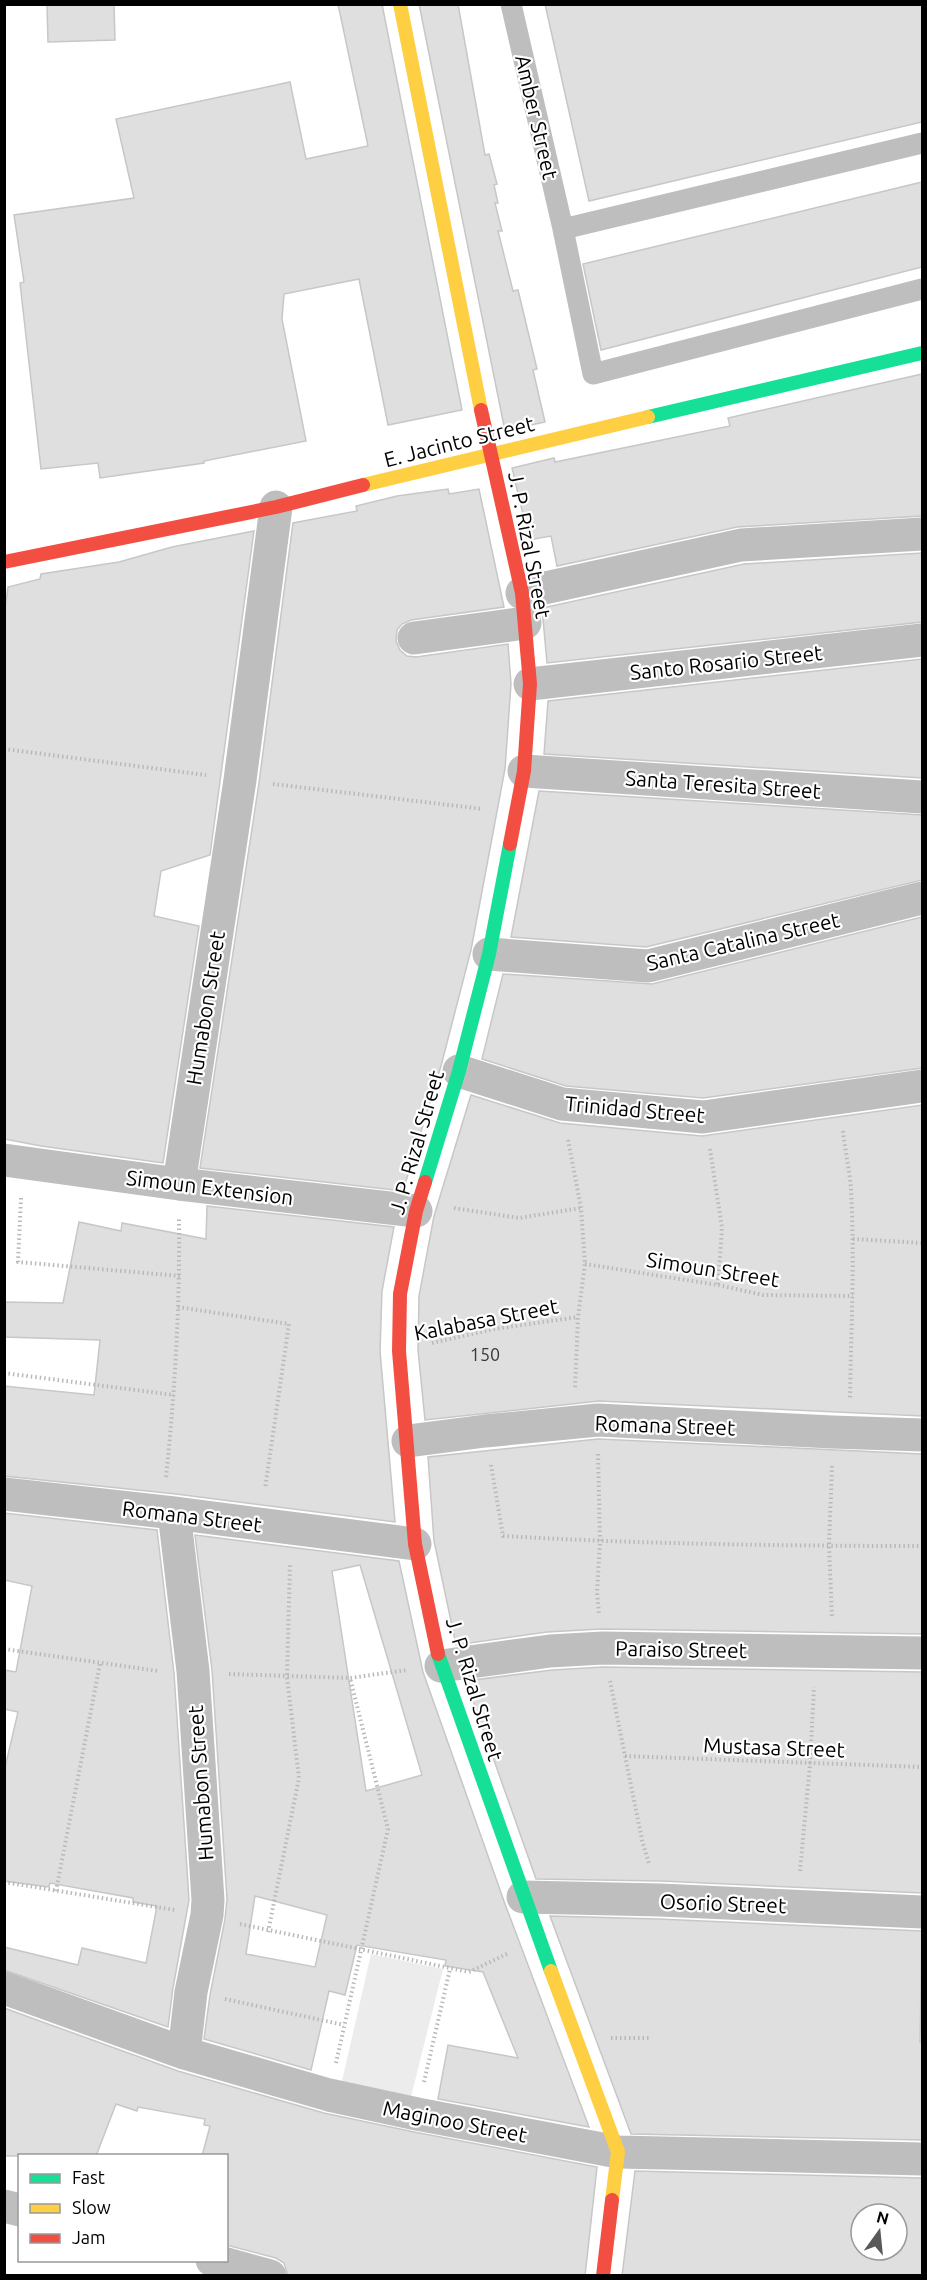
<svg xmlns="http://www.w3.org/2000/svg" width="927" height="2280" viewBox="0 0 927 2280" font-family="Ubuntu,sans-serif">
<rect width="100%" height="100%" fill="#fff"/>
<path fill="#ececec" d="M371,1954L443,1969L409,2105L340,2090Z"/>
<path fill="#dfdfdf" stroke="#c7c7c7" stroke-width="1.5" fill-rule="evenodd" d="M47,4H114L115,40L48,42Z
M338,4H382L462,410L388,425L359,279L284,294L282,319L306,441L204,461V463L100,478L98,463L41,469L20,283L24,282L14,215L134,198L116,119L290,82L306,159L368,146Z
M419,4H458L485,155L489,154L497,184L494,185L498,203H495L502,231H498L513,291L518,290L537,369L533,370L545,422L505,431Z
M545,4H922V122L589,201Z
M922,182V267L601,350L583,264Z
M922,374V516L737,527L557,566L551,536L529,540L512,468L554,458L555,462L730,426L728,418Z
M448,489L449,494L479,489L504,607L411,620L402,624L397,630L396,641L400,650L407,656L416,657L508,644L511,684L505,769L471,950L441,1066L403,1191L200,1168L259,783L293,523L357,511L356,506L397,496Z
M254,531L210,855L161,871L154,916L199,926L163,1163L41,1146L4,1139V616L8,587L40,579L41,574L119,562L172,547Z
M922,553V622L547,663L542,608L744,564Z
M922,659V778L544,754L548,701Z
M539,791L922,815V880L646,947L511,937Z
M922,917V1068L703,1098L566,1086L482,1059L503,974L652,984Z
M471,1095L560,1123L702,1136L922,1105V1416L599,1401L425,1420L418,1350L419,1296L434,1216Z
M207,1206L394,1227L382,1291L380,1351L395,1522L176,1494L4,1476V1386L94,1395L100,1340L4,1337V1302L63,1303L79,1222L121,1231L122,1223L206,1239Z
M598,1439L922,1454V1634L602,1629L547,1632L456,1645L434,1541L428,1457Z
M4,1513L157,1530L174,1673L189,1900L173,1988L168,2027L4,1970V1947L78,1965L82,1948L146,1963L157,1906L133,1902V1898L50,1883L49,1887L4,1881V1772L18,1712L4,1709V1670L16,1672L32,1586L4,1580Z
M195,1535L399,1561L423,1672L505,1904L589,2127L438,2099L448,2045L518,2058L483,1972L445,1966L446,1960L357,1945L345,1995L329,1991L311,2070L204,2039L210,1995L225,1919L227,1899L212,1670ZM360,1565L422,1775L366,1791L332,1571ZM255,1896L327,1915L315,1967L246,1954Z
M603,1667L922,1672V1893L661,1881L536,1879L466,1681L552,1670Z
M550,1916L659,1919L922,1931L920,2042H922V2140L631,2134Z
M4,2008L178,2071L324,2113L414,2132L597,2167L585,2276H288L284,2263L276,2258L226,2245V2156H202L210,2126L204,2125L205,2119L138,2107L137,2111L116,2104L96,2156H4Z
M635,2171L922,2178V2276H622ZM861,2214H897V2250H861Z"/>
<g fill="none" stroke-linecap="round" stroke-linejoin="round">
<path stroke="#b9b9b9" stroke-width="4" stroke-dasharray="1.5 3" stroke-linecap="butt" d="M4,749L206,775
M273,784L483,809
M843,1131C845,1151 850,1171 851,1191C855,1260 851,1329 850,1399
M568,1140L581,1208L585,1264L578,1317L575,1389
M710,1149L722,1228L718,1285
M21,1198L18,1262L180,1276
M454,1208L519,1218L581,1208
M853,1239L922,1243
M585,1264L718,1285L763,1295L853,1296
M178,1307L289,1324L265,1489
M432,1343L494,1329L578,1317
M4,1373L174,1395
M598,1454L600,1542L597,1592L599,1614
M491,1465L503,1536C643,1544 783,1546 922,1546
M832,1466L829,1546L832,1617
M166,1477C175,1391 180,1305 179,1218
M4,1649L158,1671
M229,1674L350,1678L407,1670
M610,1681L642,1840L649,1864
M625,1756L922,1767
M800,1871L810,1764L814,1687
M4,1882L175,1910
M56,1891L100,1664
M240,1924L469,1972L509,1953
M268,1932L299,1778L287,1677L290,1563
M225,1999L344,2025
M611,2038H650
M336,2063L388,1829L350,1678
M424,2082L450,1969"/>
<path stroke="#bebebe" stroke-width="21" d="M511,4L563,229L593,374L922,289
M563,229L922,143"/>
<path stroke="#bebebe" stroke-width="33" d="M522,593L741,545L922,534
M414,638L525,623
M530,684L922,640
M524,771L922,797
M489,954L648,966L922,898
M459,1071L562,1104L703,1117L922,1086
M4,1160L179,1184L416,1211
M179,1184L240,780L276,507
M408,1441L485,1431L598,1420L832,1432L922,1435
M4,1494L174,1513L415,1544
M174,1513L193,1671L208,1900L207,1915L191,1992L184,2053
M441,1666L550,1651L603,1648L922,1653
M523,1897L660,1900L922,1912
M4,1988L184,2053L329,2095L417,2114L618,2152L922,2159
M4,2206L20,2210
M212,2260L270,2276"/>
<path stroke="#16e098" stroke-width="14" d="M648,417L922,353
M425,1182L459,1071L489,954L510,844
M438,1654L551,1971"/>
<path stroke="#ffcf43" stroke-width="14" d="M400,4L481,410
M363,485L648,417
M551,1971L618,2152L612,2200"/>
<path stroke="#f24e42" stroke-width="14" d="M481,410L522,593L530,684L524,771L510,844
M4,562L276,507L363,485
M425,1182L416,1211L400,1294L399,1351L415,1544L438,1654
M603,2276L612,2200"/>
</g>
<g text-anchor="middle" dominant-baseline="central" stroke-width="4.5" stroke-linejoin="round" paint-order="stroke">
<g font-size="18" fill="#383838">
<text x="485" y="1354">150</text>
</g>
<g font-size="21" fill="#000" stroke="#fff">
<text transform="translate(537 117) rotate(77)">Amber Street</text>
<text transform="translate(459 441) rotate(-14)">E. Jacinto Street</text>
<text transform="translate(530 545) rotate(79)">J. P. Rizal Street</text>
<text transform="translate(726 662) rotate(-6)">Santo Rosario Street</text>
<text transform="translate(723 784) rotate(4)">Santa Teresita Street</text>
<text transform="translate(743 941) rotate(-13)">Santa Catalina Street</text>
<text transform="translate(205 1008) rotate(-81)">Humabon Street</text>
<text transform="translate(635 1109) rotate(5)">Trinidad Street</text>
<text transform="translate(416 1142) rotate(-74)">J. P. Rizal Street</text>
<text transform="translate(210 1187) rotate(7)">Simoun Extension</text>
<text transform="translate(713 1269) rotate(9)">Simoun Street</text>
<text transform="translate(486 1319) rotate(-11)">Kalabasa Street</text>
<text transform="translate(665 1425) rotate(2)">Romana Street</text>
<text transform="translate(192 1516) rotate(7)">Romana Street</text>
<text transform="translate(681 1649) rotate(1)">Paraiso Street</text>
<text transform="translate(475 1689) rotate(73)">J. P. Rizal Street</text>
<text transform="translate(774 1747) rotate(2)">Mustasa Street</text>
<text transform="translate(200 1783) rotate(-94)">Humabon Street</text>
<text transform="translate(723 1903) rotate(2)">Osorio Street</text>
<text transform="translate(455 2121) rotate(11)">Maginoo Street</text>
</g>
</g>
<rect width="927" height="2280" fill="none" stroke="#000000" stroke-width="12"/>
<rect x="18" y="2154" width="210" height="108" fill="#ffffff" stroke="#999999" stroke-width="1.5"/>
<rect x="30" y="2174" width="30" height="9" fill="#16e098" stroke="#999999" stroke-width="1.5"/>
<text x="72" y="2184" font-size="18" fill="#000000">Fast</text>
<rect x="30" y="2204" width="30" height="9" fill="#ffcf43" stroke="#999999" stroke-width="1.5"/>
<text x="72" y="2214" font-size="18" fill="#000000">Slow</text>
<rect x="30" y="2234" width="30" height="9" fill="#f24e42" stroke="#999999" stroke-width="1.5"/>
<text x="72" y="2244" font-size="18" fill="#000000">Jam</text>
<g transform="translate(879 2232) rotate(15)"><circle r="28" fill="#ffffff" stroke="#999999" stroke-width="1.5"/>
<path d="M0-4.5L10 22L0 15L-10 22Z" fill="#595959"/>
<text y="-9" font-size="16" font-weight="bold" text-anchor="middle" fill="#000000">N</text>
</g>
</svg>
